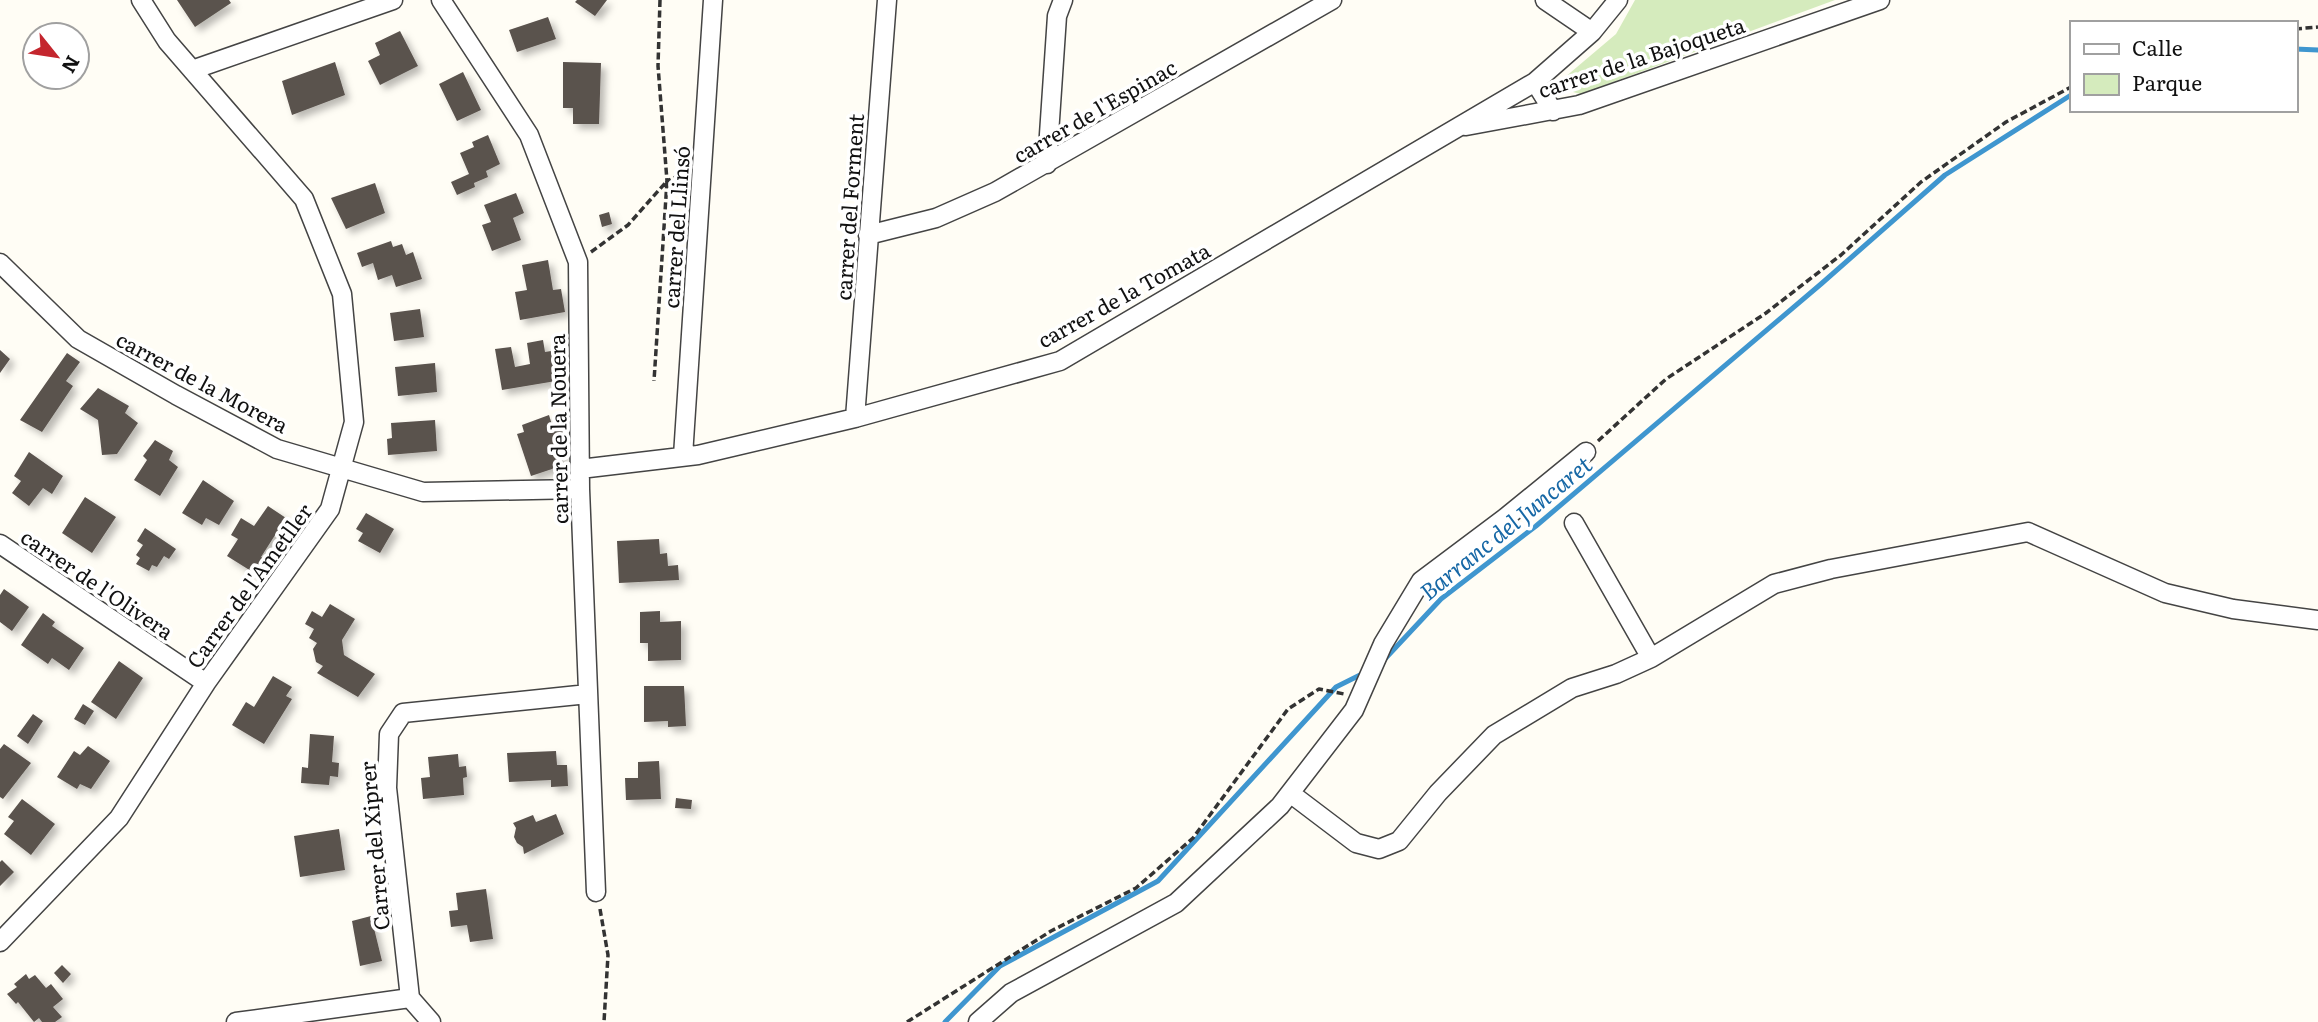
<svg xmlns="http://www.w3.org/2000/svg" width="2318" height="1022" viewBox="0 0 2318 1022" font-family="Literata,serif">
<defs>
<filter id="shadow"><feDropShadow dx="5" dy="5" stdDeviation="3.5" flood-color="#0004"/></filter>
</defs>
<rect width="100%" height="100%" fill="#fffdf5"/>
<path fill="#d5ebbd" d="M1635,0H1835L1581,94L1557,88L1564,78L1616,34Z"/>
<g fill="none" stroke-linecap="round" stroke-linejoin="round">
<path stroke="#3f96cf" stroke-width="5" d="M2295,49L2318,50
M1383,661L1441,599L1536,526L1821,284L1945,175L2071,95
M945,1022L1000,966L1158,881L1336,687L1364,673"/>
</g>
<path fill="#5a524d" filter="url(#shadow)" d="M177,0H229L231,3L195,27Z
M577,0H607L595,16L575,2Z
M548,17L556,39L517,52L509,30Z
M400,31L418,66L380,85L368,61L380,55L375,43Z
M335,62L345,95L292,115L282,81Z
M563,62L601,63L599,124H573V108H563Z
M463,72L481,110L457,121L439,84Z
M488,135L500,164L486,171L488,177L474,183L475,187L457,195L451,182L469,174L460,153L474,147L472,142Z
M375,183L385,213L346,229L331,198Z
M516,193L524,213L513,218L521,240L492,251L482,225L491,222L484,205Z
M609,212L612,224L602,227L599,215Z
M391,241L393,247L402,244L406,255L413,252L422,279L396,287L392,275L378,280L373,263L362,267L357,253Z
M548,260L553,290L561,289L565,312L520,320L515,292L527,290L522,265Z
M420,309L424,337L394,341L390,313Z
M543,340L545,352L551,351L556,381L502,390L495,349L511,347L515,367L530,364L527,343Z
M0,350L10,359L0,373Z
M67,353L80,362L66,381L73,386L42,432L20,420Z
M435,363L437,392L398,396L395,367Z
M98,388L129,406L125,413L138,423L117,454L102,455L98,420L80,409Z
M549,415L553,428L562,425L569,449L560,452L564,465L531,476L517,434L524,432L522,425Z
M435,420L437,451L388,455L387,439L392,438L391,423Z
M155,440L173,451L169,460L178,467L160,496L134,480L147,460L143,456Z
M29,452L63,476L52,494L43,488L29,506L12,493L21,481L14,476Z
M203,480L234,501L219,525L206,518L202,525L182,513Z
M85,497L116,517L92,553L62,533Z
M268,506L286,518L261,557L269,562L259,576L227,556L238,539L231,535L241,518L254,526Z
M366,513L394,529L380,553L358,541L363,533L356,529Z
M145,528L176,549L169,559L164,556L157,567L152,565L149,571L136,564L140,558L136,555L143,545L137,541Z
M659,539L660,554L667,553L668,566L678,565L679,580L619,583L617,541Z
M4,589L29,607L12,631L0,622V595Z
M330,604L355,619L342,640L344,655L375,674L358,697L317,673L323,666L316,662L313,649L317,643L309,638L314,629L305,624L312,611L322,617Z
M660,611V622L681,621V660L648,661V643H640V612Z
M43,613L55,622L52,626L84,648L69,670L52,658L48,664L21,645Z
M119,661L143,678L116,719L91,702Z
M273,676L292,687L286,696L292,699L264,744L232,725L246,702L254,707Z
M644,686H684L686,726L668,727V721L644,722Z
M83,704L94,711L85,725L74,719Z
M33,714L43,721L28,744L17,736Z
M310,734L334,736L332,762L339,763L338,777L330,776L329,785L301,783L302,767L308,768Z
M4,744L31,763L3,799L0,797V749Z
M88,746L110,761L91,789L80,784L77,789L57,777L74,751L80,755Z
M556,751L557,765H567L568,786L551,787V780L509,782L507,753Z
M458,754L459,767L466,766L467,777L463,778L464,795L423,799L421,778L430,777L428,757Z
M659,761L661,799L626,800L625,778H638V762Z
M676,798L692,800L691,809L675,808Z
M22,799L55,824L31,855L4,834L14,821L8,817Z
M556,814L564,834L524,854L523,847L517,843L514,837L516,828L513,823L533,815L536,822Z
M339,829L345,870L300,877L294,836Z
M2,860L14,872L0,886V862Z
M486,889L493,939L470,942L467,925L451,927L449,911L458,910L456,893Z
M371,916L382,961L360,966L352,921Z
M62,965L71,974L63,983L54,973Z
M26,974L29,979L35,975L46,988L51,984L63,999L53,1007L62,1017L55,1022H42L39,1018L34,1022L18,1002L16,1004L7,994L17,987L14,984Z"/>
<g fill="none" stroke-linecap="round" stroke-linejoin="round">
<g stroke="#444" stroke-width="21">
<path id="street" d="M441,0L529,135L578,262L580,489L596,892
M1545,0L1592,32
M192,70L393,0
M1535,82L1553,111
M1466,126L1579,105L1880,0
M1047,164L1057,16L1063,0
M868,235L936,218L995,192L1332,0
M0,263L78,339L176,395L277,449L423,492L580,489
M855,418L887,0
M683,456L713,0
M580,469L698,455L855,418L1060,361L1535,82L1592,32L1618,0
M1574,523L1651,658
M0,544L206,683
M1290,793L1356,843L1379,849L1399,841L1438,793L1494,735L1572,688L1616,674L1651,658L1774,584L1831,569L2028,532L2165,593L2233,609L2318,620
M0,942L119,818L206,683L330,509L354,422L342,294L304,199L167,41L141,0
M410,998L387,788L389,734L403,713L588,694
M410,998L431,1022
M236,1022L410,998
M978,1022L1011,993L1176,903L1280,806L1354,710L1383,644L1421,581L1505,518L1586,452"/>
</g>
<path stroke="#333" stroke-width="3.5" stroke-dasharray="7 3.5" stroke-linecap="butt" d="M660,0L658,66L667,181L684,173
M2295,29L2318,27
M591,252L628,225L667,181L654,381
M1598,441L1666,379L1766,313L1841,255L1921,182L2006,122L2071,87
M600,909L608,955L604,1022
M907,1022L1051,931L1136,888L1193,838L1288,709L1319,689L1344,694"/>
<use href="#street" stroke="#fff" stroke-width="18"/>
</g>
<g text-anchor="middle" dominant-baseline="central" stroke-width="7" stroke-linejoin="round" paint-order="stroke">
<g font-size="21" fill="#111" stroke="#fff">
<text transform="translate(1641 56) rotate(-18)">carrer de la Bajoqueta</text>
<text transform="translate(1094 110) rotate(-30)">carrer de l'Espinac</text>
<text transform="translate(848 207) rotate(-86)">carrer del Forment</text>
<text transform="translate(675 227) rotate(-86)">carrer del Llinsó</text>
<text transform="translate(1123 294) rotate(-29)">carrer de la Tomata</text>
<text transform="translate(203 381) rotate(28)">carrer de la Morera</text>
<text transform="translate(557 429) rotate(-91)">carrer de la Nouera</text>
<text transform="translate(98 583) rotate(34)">carrer de l'Olivera</text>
<text transform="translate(248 585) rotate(-54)">Carrer de l'Ametller</text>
<text transform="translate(373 846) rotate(-95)">Carrer del Xiprer</text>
</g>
<g font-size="23" font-style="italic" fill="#1768a6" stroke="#fff">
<text transform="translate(1505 527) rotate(-39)">Barranc del Juncaret</text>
</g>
</g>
<rect x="2070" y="21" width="228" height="91" fill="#ffffff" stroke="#a0a0a0" stroke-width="2"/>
<rect x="2084" y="44" width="35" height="10" fill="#ffffff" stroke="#a0a0a0" stroke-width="2"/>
<text x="2132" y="56" font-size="21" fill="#111111">Calle</text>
<rect x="2084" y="74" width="35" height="21" fill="#d5ebbd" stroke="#a0a0a0" stroke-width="2"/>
<text x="2132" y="91" font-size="21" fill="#111111">Parque</text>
<g transform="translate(56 56) rotate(120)"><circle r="33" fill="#ffffff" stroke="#a0a0a0" stroke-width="2"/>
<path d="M0-5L12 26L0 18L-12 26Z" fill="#c4262e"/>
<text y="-10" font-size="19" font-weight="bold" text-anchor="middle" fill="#111111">N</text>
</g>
</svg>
